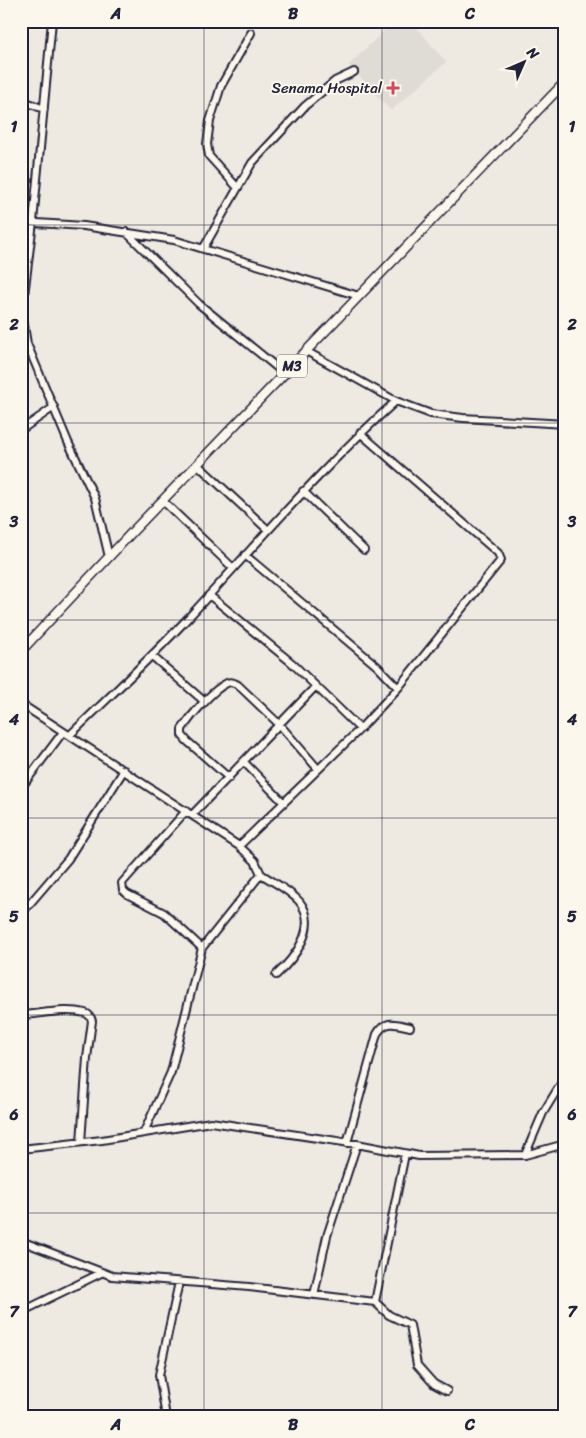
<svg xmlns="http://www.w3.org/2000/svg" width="586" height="1438" viewBox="0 0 586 1438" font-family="Sriracha,sans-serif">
<rect width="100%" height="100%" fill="#eeeae2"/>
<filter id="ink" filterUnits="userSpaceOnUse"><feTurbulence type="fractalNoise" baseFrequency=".02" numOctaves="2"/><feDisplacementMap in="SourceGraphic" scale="10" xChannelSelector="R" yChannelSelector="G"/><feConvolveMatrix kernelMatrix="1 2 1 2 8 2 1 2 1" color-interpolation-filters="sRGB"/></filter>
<g filter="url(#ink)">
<path fill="#dfdbd5" d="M394,21H411L446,62L391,111L349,65Z"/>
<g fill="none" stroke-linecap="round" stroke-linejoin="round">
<g stroke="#22223b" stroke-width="10">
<path id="minor" d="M52,21L33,222L22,312L27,344L68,442L95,498L109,557
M21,100L44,109
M237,187L209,156L207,144L210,121L221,86L251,33
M21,222L84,226L174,240L359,296
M126,232L199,304L285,374
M203,249L252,163L305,106L335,81L354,72
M306,351L396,401L431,414L463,418L565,424
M21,430L54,407
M198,465L267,529
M303,491L364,550
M163,501L232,567
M245,555L377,666L398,688
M209,595L292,663L360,729
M152,656L205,702
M21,704L239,846L255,861L261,874L202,948L171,1072L144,1132
M70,735C110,696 151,658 189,617C257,544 321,468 396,401
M244,762L283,802
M229,778L187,741L182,735V729C191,716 212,690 227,683C231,681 235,683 238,685L279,724L318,769
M21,788L63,732
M186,811L122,883L123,890L127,894L164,913L202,948
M192,815L316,686
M239,846L360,729L398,688L501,560L498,553L360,433
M261,874C273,882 289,890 299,901C320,926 294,959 276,975
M21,914L68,859L124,770
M21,1015C41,1014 66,1008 85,1013C89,1014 91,1017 92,1021L87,1058L81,1142
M347,1143L377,1034C386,1019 395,1024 410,1027
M21,1149L102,1140L211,1122L357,1144L419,1156L525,1155L565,1144
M405,1154L375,1302L389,1315L410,1325L417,1365L434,1384L447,1391
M525,1155L543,1113L565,1077
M21,1241L112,1276L249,1287L375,1302
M314,1295L327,1236L357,1144
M21,1312L101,1273
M166,1417L159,1375L179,1282"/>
</g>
<g stroke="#22223b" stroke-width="11">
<path id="major" d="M21,651L135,529L565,82"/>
</g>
<use href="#minor" stroke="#fbf7ec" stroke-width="6"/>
<use href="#major" stroke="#fbf7ec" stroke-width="8"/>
</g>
</g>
<path fill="none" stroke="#22223b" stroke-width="1" stroke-opacity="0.55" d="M204,21V1417M382,21V1417M21,225H565M21,423H565M21,620H565M21,818H565M21,1015H565M21,1213H565"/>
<path fill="#d1495b" stroke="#fbf7ec" stroke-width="2" d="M390.5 80.5h5v5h5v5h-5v5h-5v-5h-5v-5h5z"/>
<g text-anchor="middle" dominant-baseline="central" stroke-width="4" stroke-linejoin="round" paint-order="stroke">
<rect fill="#fbf7ec" stroke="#636270" stroke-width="1" x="277" y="354.5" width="30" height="23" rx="4"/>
<g font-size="14" font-weight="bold" fill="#22223b">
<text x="292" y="366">M3</text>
</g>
<g font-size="15" fill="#22223b" stroke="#fbf7ec" text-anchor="end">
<text x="382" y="88">Senama Hospital</text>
</g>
</g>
<rect width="586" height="1438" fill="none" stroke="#fbf7ec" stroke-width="55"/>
<g transform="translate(524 62) rotate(45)" stroke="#fbf7ec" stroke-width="4" paint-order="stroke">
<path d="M0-4L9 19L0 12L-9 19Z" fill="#22223b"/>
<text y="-8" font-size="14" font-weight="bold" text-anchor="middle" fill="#22223b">N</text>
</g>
<rect x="28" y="28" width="530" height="1382" fill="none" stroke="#22223b" stroke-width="2"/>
<g font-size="16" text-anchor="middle" font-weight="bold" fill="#22223b">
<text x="116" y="19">A</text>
<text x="293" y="19">B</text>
<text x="470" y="19">C</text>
<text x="14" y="132">1</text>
<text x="572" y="132">1</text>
<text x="14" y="330">2</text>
<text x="572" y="330">2</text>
<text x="14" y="527">3</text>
<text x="572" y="527">3</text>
<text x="14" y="725">4</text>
<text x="572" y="725">4</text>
<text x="14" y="922">5</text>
<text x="572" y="922">5</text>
<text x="14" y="1120">6</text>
<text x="572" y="1120">6</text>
<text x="14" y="1317">7</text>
<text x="572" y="1317">7</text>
<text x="116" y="1430">A</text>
<text x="293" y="1430">B</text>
<text x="470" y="1430">C</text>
</g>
</svg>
